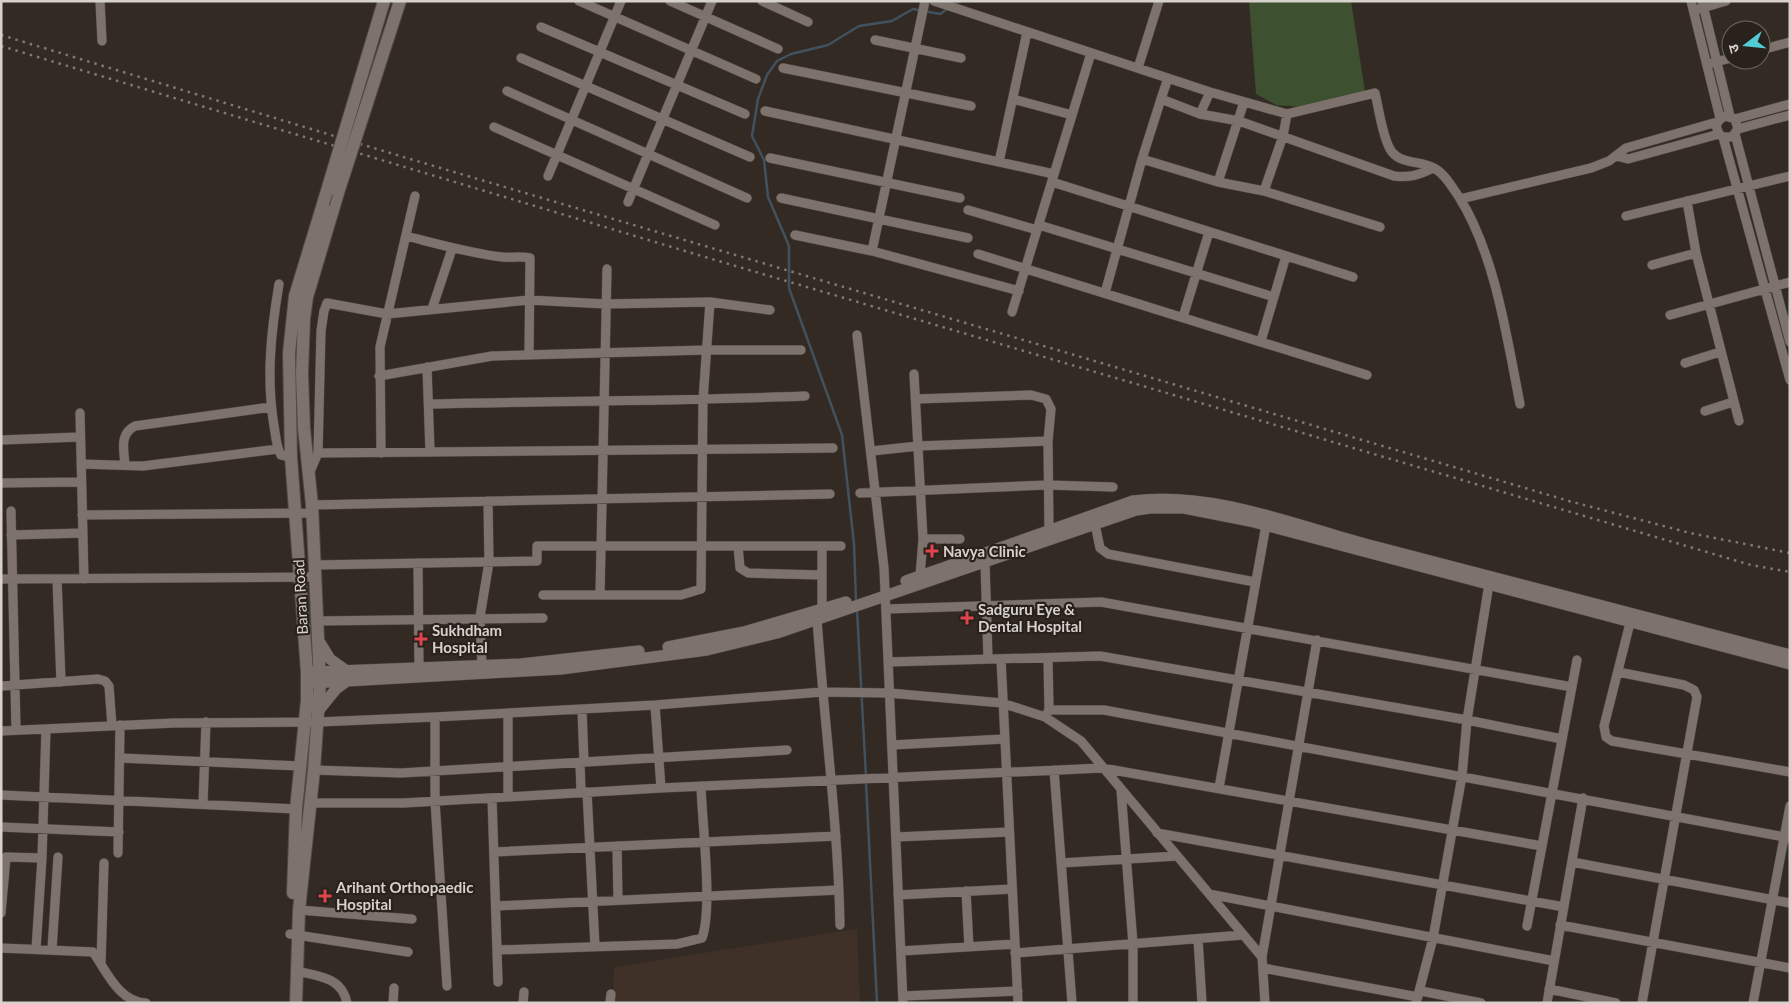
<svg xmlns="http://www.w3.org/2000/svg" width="1791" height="1004" viewBox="0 0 1791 1004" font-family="Lato,'Noto Sans Devanagari',sans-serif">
<rect width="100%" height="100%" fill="#332a24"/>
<path fill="#3f3127" d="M857,929L860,1003H613L614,967Z"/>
<path fill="#3d502f" d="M1249,1H1351L1365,92L1301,107L1276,105L1256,94Z"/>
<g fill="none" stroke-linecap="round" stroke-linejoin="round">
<path stroke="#40525f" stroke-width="2.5" d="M953,4L961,1
M856,602L854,544L842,435L789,288V246L768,197L764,160L752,136L758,99L767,75L777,61L791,54L828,45L859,26L892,21L913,9L940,14L949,8
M857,610L866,777
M866,782L877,1003"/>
<g stroke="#4f4843" stroke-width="10">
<path id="minor" d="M100,1L102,41
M579,1L756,79
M670,1L778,49
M762,1L808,22
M934,1L1210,92L1287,114L1375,93C1379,109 1382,135 1390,149C1399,165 1420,160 1434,168C1445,174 1452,187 1459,197C1495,254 1507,338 1520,404
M1691,1L1720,118
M1702,1L1730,116
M1699,9L1726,1
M541,27L745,114
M875,40L961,58
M1761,50L1790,42
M521,58L750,157
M1712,63L1731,58
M783,68L971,106
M1138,68L1159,1
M507,91L747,198
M1210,92L1200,114L1161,99L1142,159L1218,182L1264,191L1380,227
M1013,99L1072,115
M1161,99L1168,78
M765,111L1054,174
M1200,114L1239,121L1394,176C1410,178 1419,175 1433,168
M1735,119L1790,104
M494,127L715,225
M1738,129L1790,115
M1735,134L1790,342
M1723,137L1790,380
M1617,156L1628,159L1719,134L1723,137H1732L1738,129L1735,119L1725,116L1719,120L1716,126L1719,134
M770,158L960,198
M999,162L1027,32
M548,176L621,1
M1052,182L1353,277
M1218,182L1244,102
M1264,191L1283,136L1287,114
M781,198L968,238
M1460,199L1591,168L1609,161L1626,148L1717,122
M1687,201L1696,253L1739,421
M628,202L712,1
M968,210L1037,230
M1626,216L1790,176
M1039,225L1274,297
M795,235L872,251L1019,291
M406,236C438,244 469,253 502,257C511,258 520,256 530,258L529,355
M872,251L925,1
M978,254L1367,375
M1652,265L1696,253
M279,284C271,332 266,377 274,426C276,436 276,447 281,455L291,457
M1105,293L1142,159
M432,309L452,249
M1012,312L1091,53
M1670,315L1790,282
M1183,317L1209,232
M857,335L884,568L903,1003
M1261,341L1286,256
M1685,363L1720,352
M427,367L430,452
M914,374L923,539L920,576
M379,376L492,356L706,350H801
M916,399L1031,395L1046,399L1051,409L1048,441L1049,531
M429,404C554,401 679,401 805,396
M1705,411L1733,402
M80,413L84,579
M1,440L80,437
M872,451L918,446L1048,441
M318,453L833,448
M381,453L380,347L415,196
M81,464L143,466L278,449
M125,465C124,450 119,434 135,426L271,407
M309,474L318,453L321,331L324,311L327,303L387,314L529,300L606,304L710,302L770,310
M1,483L81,482
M860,493L1048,485L1113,487
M312,505L830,494
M11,511L16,730
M82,515L312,513
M1095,524L1100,548L1108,554L1255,582
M11,535L83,533
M923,539H960
M738,546L740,568L748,573L822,575
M822,546V609
M985,562L988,659
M418,563L419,669
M315,565L537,561V546H841
M1,579L316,577
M57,579L61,682
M543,595H681L701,589L703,400L710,302
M600,595L607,269
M886,609L1101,602L1572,687
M817,619C824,721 838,823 840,925
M318,621L543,618
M1630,623L1604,726L1606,737L1612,741L1790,772
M1001,659L1018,1003
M888,662L1100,656L1467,720L1562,739
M482,666L480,617L489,562L488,501
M1618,672L1684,685L1694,690L1697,697L1642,1003
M1,686L98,679L105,681L109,686L112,726
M655,705L661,788
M582,709L584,762
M1049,710H1104L1790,838
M1046,715L1049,710L1048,658
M435,717V801L447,986
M1,731L174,723L318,722L435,717L655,705L822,692L889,693L1002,703L1045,717L1081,741L1262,957
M892,745L1004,739
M120,758L300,766
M580,763L581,793
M314,770L401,773L787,750
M1054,770L1072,1003
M1219,788L1266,525
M1121,790L1133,944V1003
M587,792L595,946
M1,795L296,809
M508,797V713
M492,798L498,982
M310,803H404L661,788L1102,768L1542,846
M203,804L206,722
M1,827L119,832
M1157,833L1564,907
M896,837L1009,832
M617,846L618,900
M494,852L836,836
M118,853L120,725
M42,858L46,729
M1572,862L1790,903
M1061,863L1177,856
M966,891L969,947
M1209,894L1554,961
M898,895L1012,889
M496,906L839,890
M299,910L412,919
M1,913L6,857L42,858L36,949
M1560,925L1790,968
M1527,926L1577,660
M290,934L408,952
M1198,939L1202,1003
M1,948L93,952C107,972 119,1002 146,1003
M52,949L58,857
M497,950L677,944L702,938C713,908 702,822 701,786
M901,951L1015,944
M1015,953L1243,935
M101,963L104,863
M1263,968L1418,997
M296,971C318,976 342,977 347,1003
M1549,989L1616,1003
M1421,991L1481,1003
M903,996L1018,991
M393,1003L394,988
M523,1003L524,992
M610,1003L611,994
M1265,1003L1262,957L1317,640
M1416,1003L1433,938L1462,776L1467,720L1490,578
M1547,1003L1583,798
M1753,1003L1790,806"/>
</g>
<g stroke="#4f4843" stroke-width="12">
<path id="tertiary" d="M906,581L1133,501C1211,491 1291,524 1365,544C1507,581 1649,617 1790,655
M319,641L330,659L348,672
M668,647L744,632L846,602
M311,672L521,664L639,651
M311,683L561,669L707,650L777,633L1136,510L1150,508H1184L1250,521L1790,664
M319,710L336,689L347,681"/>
</g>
<g stroke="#4f4843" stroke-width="14">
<path id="secondary" d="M293,893L296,809L307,700V672L291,457L289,353L295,296L323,204
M296,1003L299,910L314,770L320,683L312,505L304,428L302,374L304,319L307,297L338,193"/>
</g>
<use href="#minor" stroke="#7d736c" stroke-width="9"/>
<use href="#tertiary" stroke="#7d736c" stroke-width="11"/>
<use href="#secondary" stroke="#7d736c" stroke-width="12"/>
<path stroke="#807873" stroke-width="2.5" stroke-dasharray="2.5 5" stroke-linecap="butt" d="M1,35L410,159L1569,501L1690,533L1790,553
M1,46L705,257L1608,523L1751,565L1790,572"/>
<g stroke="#4f4843" stroke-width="14" stroke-linecap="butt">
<path id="secondary-bridge" d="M338,193L400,1
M323,204L384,1"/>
</g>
<use href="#secondary-bridge" stroke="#7d736c" stroke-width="12"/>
</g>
<g fill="#e0444e" stroke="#29211b" stroke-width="2">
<path d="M929.5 543.5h5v5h5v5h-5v5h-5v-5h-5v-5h5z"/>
<path d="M964.5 610.5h5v5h5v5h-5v5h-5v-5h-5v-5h5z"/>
<path d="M418.5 631.5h5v5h5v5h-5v5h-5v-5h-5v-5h5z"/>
<path d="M322.5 888.5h5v5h5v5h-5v5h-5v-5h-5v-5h5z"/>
</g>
<g text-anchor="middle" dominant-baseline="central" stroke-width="4.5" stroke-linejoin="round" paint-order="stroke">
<g font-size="15" font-weight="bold" fill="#d7d1cd" stroke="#29211b" text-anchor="start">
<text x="943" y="551">Navya Clinic</text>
<text x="978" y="609">Sadguru Eye &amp;<tspan x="978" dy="17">Dental Hospital</tspan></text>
<text x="432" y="630">Sukhdham<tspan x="432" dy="17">Hospital</tspan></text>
<text x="336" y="887">Arihant Orthopaedic<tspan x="336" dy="17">Hospital</tspan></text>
</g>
<g font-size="15" fill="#d7d1cd" stroke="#29211b">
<text transform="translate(300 597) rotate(-93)">Baran Road</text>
</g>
</g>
<rect width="1791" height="1004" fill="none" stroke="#d7d1cd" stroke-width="5"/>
<g transform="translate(1746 45) rotate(254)"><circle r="24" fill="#29211b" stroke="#6f6762"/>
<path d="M0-4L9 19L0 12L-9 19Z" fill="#51ccd5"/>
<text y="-8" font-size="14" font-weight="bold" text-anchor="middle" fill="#d7d1cd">उ</text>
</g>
</svg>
